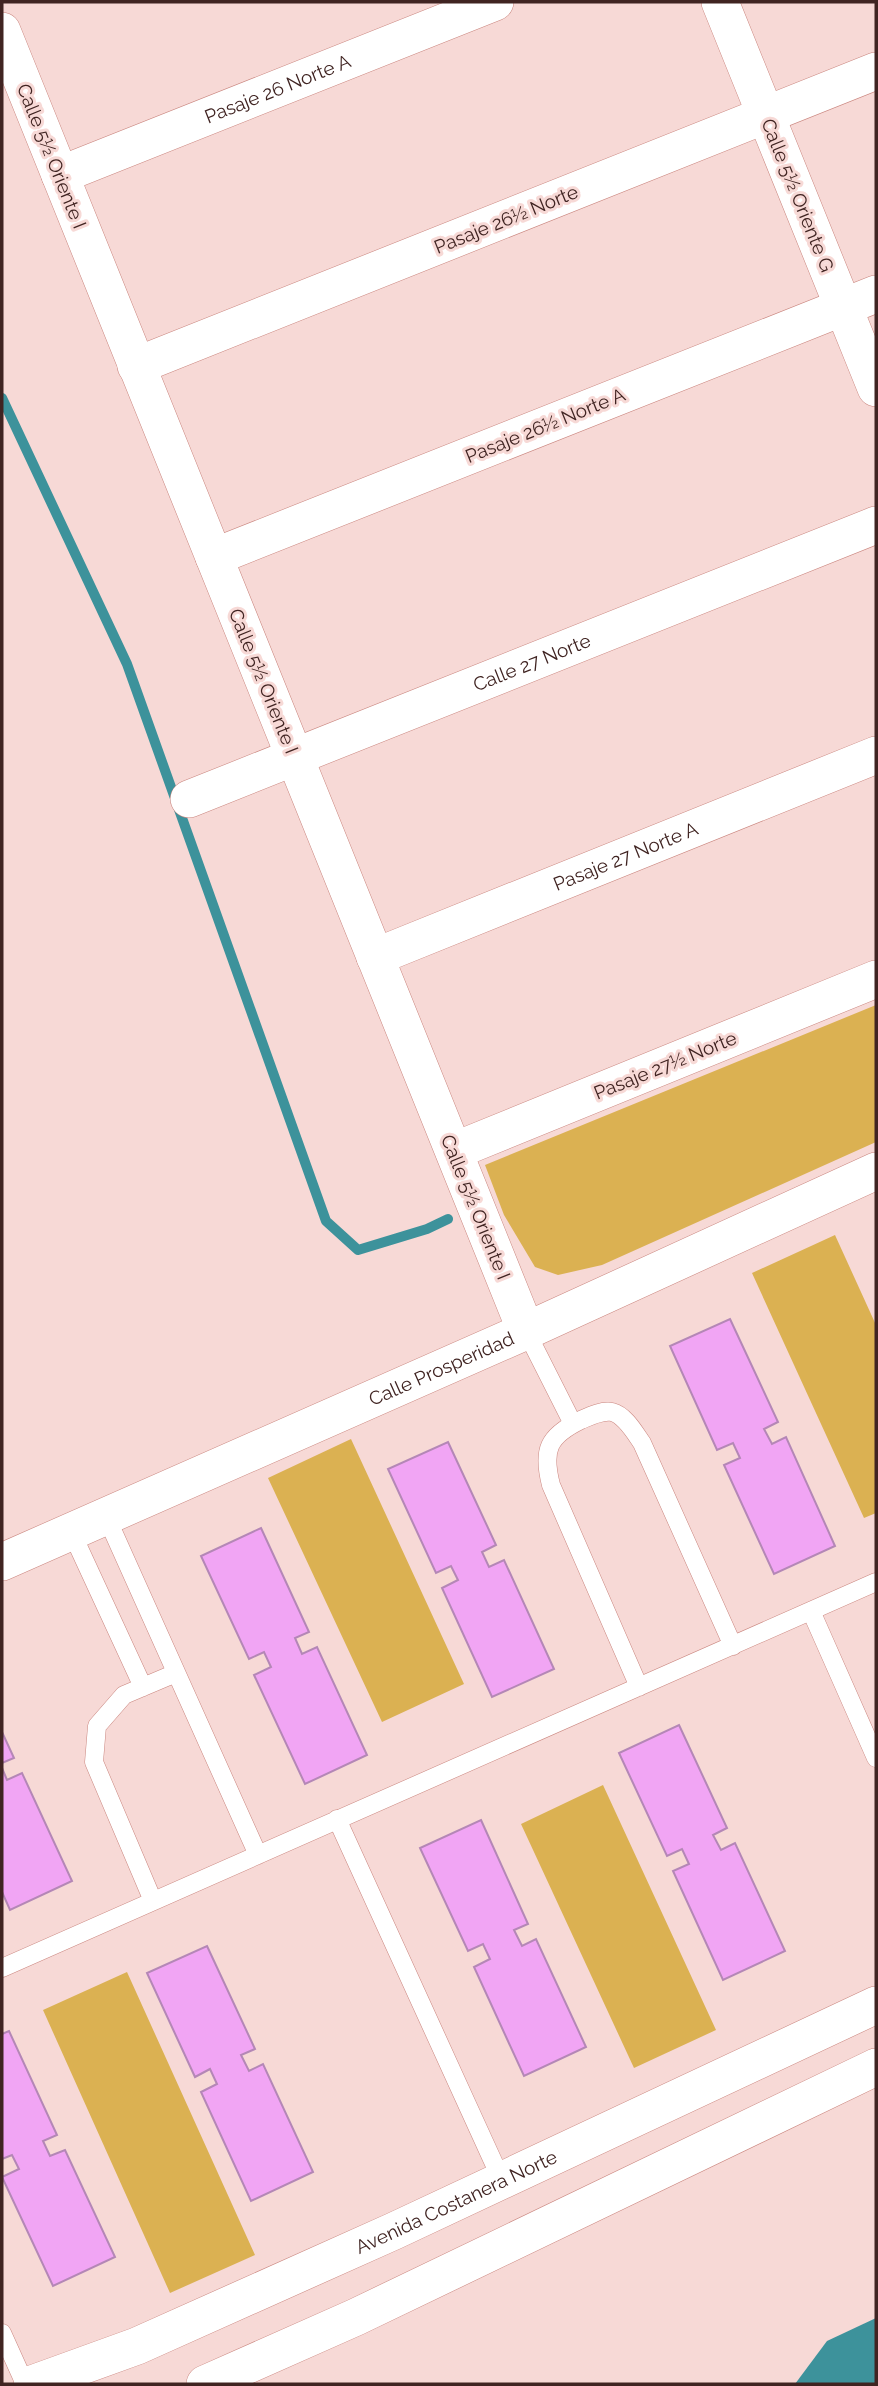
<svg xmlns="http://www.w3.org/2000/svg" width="878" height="2386" viewBox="0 0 878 2386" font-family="Raleway,sans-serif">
<rect width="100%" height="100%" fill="#f7d9d6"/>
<path fill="#dbb152" d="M876,1005V1142L602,1265L558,1275L535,1267L504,1215L485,1165Z
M835,1235L876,1325V1513L864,1518L752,1273Z
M351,1439L464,1684L382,1722L268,1478Z
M603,1785L716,2030L634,2068L521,1824Z
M127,1972L255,2255L170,2293L43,2010Z"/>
<path fill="#3d929b" d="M876,2318V2384H795L827,2341Z"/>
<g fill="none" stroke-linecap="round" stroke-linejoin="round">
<path stroke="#3d929b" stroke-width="10" d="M2,398L127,664L326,1221L358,1250L427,1229L448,1219"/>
</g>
<path fill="#f1a5f4" stroke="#b487b6" stroke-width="2" d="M730,1319L778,1422L764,1429L772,1444L786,1437L835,1546L774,1574L724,1465L740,1458L733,1443L717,1450L670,1346Z
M448,1442L496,1545L482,1552L489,1567L504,1560L554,1669L492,1697L442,1588L458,1580L451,1566L436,1573L388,1469Z
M261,1528L309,1632L295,1638L302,1654L317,1647L367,1755L305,1784L254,1675L271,1667L264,1652L249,1659L201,1556Z
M679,1725L727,1828L713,1835L721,1850L735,1843L785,1951L723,1980L673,1871L689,1864L682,1849L667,1856L619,1753Z
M2,1732L14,1758L2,1763Z
M2,1768L7,1780L22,1773L72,1881L10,1910L2,1892Z
M481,1820L528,1924L514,1930L522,1946L536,1939L586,2047L524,2076L474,1967L490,1959L483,1944L468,1951L420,1848Z
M207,1946L255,2049L241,2055L249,2071L263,2064L313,2172L251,2201L201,2092L217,2084L210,2069L195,2077L147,1973Z
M9,2031L57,2135L43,2141L50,2156L65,2150L115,2257L53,2286L2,2177L19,2169L12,2155L2,2159V2034Z"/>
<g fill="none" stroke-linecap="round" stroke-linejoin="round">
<g stroke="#ca867f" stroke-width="19">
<path id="service" d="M526,1331L573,1424
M106,1516L258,1855
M71,1531L143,1687
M811,1611L876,1758
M639,1687L551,1485C542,1450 548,1436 581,1420C590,1416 602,1410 612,1412C625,1415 635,1433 642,1443L733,1646
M337,1819L502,2181
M153,1901L94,1762L97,1726L124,1695L176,1673
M2,1968L876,1582
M2,2333L25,2384"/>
</g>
<g stroke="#ca867f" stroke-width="38">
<g id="minor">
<path d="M720,2L876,388"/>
<path d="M2,31L526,1331"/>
<path id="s1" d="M60,175L495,2"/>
<path d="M136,366L876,71"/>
<path d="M214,557L876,294"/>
<path id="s2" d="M189,799L876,525"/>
<path id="s3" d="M375,957L876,755"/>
<path d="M454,1151L876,979"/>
<path id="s4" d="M2,1562L526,1331L876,1171"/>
<path id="s5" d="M32,2384L137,2346L394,2231L876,2005"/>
<path d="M205,2384L356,2317L876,2067"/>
</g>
</g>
<use href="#service" stroke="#fff" stroke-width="18"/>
<use href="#minor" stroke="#fff" stroke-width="37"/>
</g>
<g text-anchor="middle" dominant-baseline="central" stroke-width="6" stroke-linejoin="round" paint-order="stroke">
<g font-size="19" fill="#402422" stroke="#f7d9d6">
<text stroke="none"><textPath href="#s1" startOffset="234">Pasaje 26 Norte A</textPath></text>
<text transform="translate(52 156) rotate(68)">Calle 5½ Oriente I</text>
<text transform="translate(798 195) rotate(68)">Calle 5½ Oriente G</text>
<text transform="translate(506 219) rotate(-22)">Pasaje 26½ Norte</text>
<text transform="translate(545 425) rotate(-22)">Pasaje 26½ Norte A</text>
<text stroke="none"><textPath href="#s2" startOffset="369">Calle 27 Norte</textPath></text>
<text transform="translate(264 681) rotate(68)">Calle 5½ Oriente I</text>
<text stroke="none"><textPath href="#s3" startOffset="270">Pasaje 27 Norte A</textPath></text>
<text transform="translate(665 1065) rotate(-22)">Pasaje 27½ Norte</text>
<text transform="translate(476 1207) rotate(68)">Calle 5½ Oriente I</text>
<text stroke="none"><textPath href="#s4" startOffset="480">Calle Prosperidad</textPath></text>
<text stroke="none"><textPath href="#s5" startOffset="462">Avenida Costanera Norte</textPath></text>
</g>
</g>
<rect width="878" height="2386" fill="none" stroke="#402422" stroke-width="7"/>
</svg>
